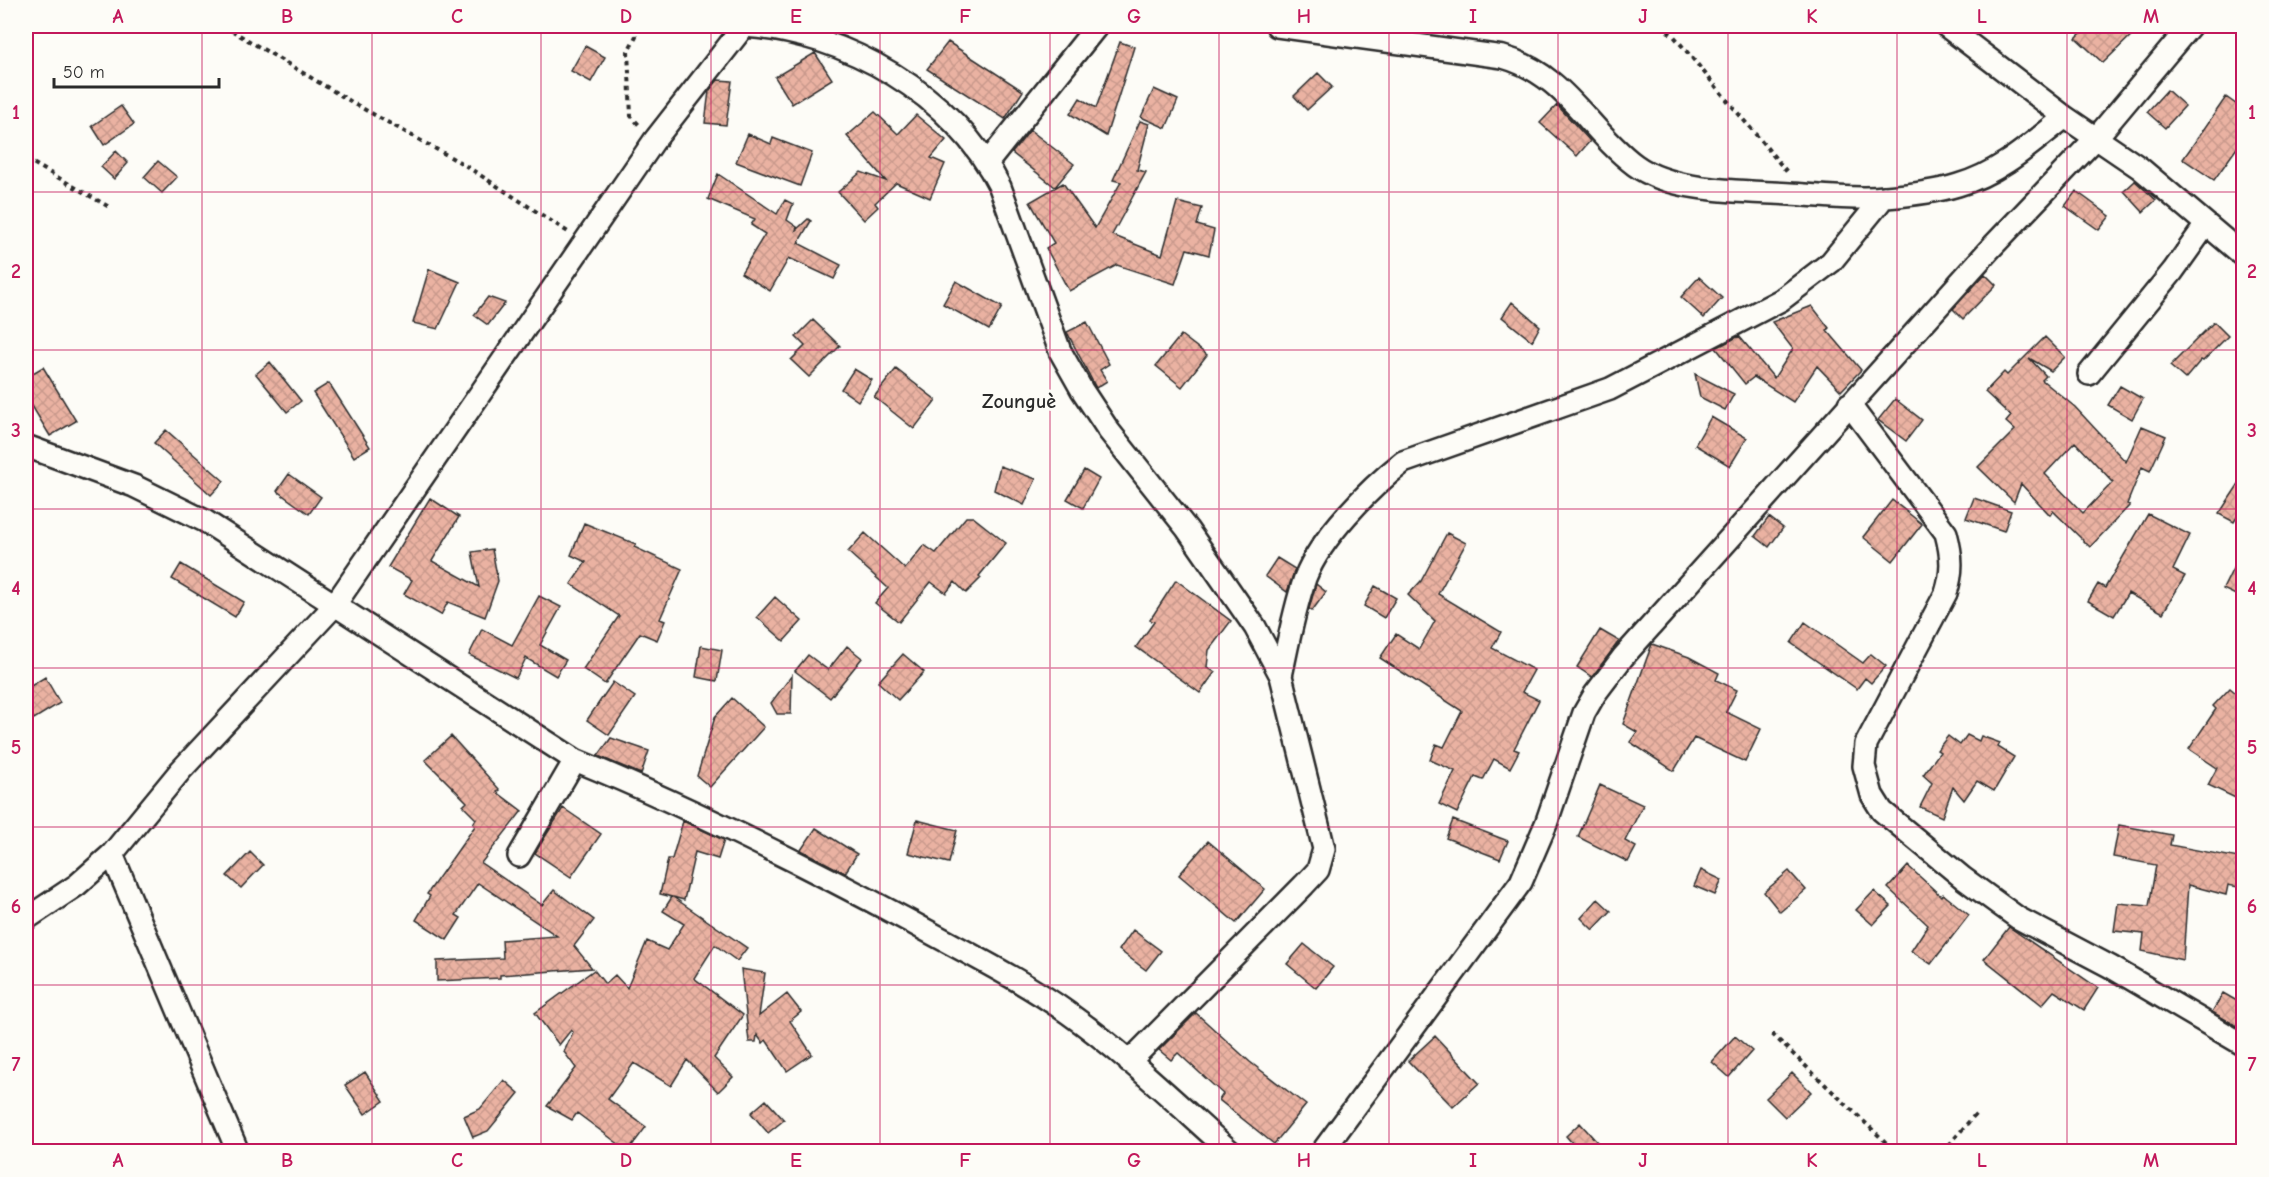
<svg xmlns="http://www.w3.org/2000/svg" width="2269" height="1177" viewBox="0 0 2269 1177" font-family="'Comic Neue',sans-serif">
<defs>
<pattern id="building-cross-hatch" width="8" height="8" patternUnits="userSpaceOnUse" patternTransform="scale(1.5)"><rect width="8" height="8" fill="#eab2a2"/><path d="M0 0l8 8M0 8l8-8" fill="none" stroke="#c9998c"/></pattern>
</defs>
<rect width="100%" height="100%" fill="#fdfcf7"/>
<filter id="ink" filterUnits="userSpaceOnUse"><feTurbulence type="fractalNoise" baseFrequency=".0167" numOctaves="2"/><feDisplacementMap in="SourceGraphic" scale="12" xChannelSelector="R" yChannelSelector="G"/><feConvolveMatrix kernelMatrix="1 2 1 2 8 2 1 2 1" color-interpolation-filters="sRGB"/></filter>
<g filter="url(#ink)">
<path fill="url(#building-cross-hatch)" stroke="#2b2b2b" stroke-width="1.5" fill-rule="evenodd" d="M2088,26H2141L2103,63L2076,38Z
M948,42L1023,91L1005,119L927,69Z
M1120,42L1134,47L1106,136L1070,114L1080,98L1096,108Z
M585,46L605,57L591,82L571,71Z
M815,53L832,79L792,104L775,77Z
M1318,73L1332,87L1307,110L1294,96Z
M718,80L732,81L726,125L705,123L709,91Z
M1154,89L1178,100L1166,128L1141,117Z
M2167,90L2185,106L2165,128L2147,112Z
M2226,97L2244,110V138L2214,180L2183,159Z
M1557,105L1590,141L1577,156L1540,123Z
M121,106L134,124L104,145L92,126Z
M875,112L898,134L916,115L946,140L931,158L945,164L930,198L896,183L875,203L878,207L864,220L838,192L861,172L886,181L847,136Z
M1140,121L1149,124L1137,170L1146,172L1112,235L1162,255L1177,202L1202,208L1197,225L1214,230L1209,255L1187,249L1175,284L1117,265L1069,291L1046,248L1054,243L1030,202L1063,183L1095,228L1121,182L1113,180Z
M1030,130L1074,164L1055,187L1012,153Z
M748,134L771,144L773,138L812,153L800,186L736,162Z
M116,151L128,163L114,179L101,167Z
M158,161L177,177L162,193L144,177Z
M718,174L777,214L785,200L793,204L787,220L797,227L796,230L808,219L811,221L798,243L841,265L834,279L789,258L770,291L741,273L765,234L751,225L755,219L708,199Z
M2135,181L2156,200L2143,212L2124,191Z
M2076,191L2110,216L2099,230L2065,206Z
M429,269L460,282L438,329L413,323Z
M1985,274L1996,285L1963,319L1953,309Z
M1699,277L1722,298L1704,318L1681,297Z
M956,281L1002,307L989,330L943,304Z
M488,297L505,303L488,325L474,315Z
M1512,302L1540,326L1532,341L1502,317Z
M1812,306L1829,328L1827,330L1861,370L1841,391L1817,366L1793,402L1754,377L1745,384L1716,348L1739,336L1774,378L1793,349L1772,322Z
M813,320L840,346L809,377L791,360L805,346L796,337Z
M1087,322L1109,364L1100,370L1107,381L1096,388L1067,332Z
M2214,322L2228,336L2203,361L2201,360L2185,379L2170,366Z
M1181,335L1207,355L1182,387L1156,366Z
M2045,337L2065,357L2051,371L2029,358L2046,376L2042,380L2075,407L2126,462L2142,426L2166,436L2150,471L2142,467L2127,504L2130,505L2090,547L2053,511L2050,515L2021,484L2014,502L1978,467L2015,430L2006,422L2011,416L1985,392L2004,372L2007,375ZM2075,442L2113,482L2083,513L2045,474Z
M270,362L301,401L287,412L256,374Z
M43,367L76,421L50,436L26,396V377Z
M854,369L872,380L858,401L841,389Z
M896,369L936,400L914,429L874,397Z
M1695,374L1734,394L1725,410L1700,397Z
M329,383L370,447L354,457L313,393Z
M2120,386L2143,399L2132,419L2108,405Z
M1895,399L1922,420L1906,441L1878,420Z
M1711,417L1747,438L1730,466L1695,445Z
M166,430L224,481L211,495L154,443Z
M1000,466L1036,479L1024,505L994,490Z
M1084,470L1099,479L1083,508L1067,499Z
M289,474L321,497L309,514L277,491Z
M2244,476V506L2234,522L2219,514Z
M430,498L459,517L432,561L479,587L472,552L492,549L498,581L485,617L448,602L441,615L404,594L412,580L388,567Z
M1974,498L2011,511L2004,531L1966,518Z
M1892,500L1922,524L1893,561L1863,537Z
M2148,514L2190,535L2173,570L2185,576L2163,613L2128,593L2114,616L2088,601L2098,584L2105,588Z
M966,517H973L1006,543L979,576L981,578L966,593L955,582L946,593L931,582L899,622L875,603L888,588L848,552L865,533L905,569L924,545L936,553Z
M1769,517L1783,528L1769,547L1755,536Z
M584,523L636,544L634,547L682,569L660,619L665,621L657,640L640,633L605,684L583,669L619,616L571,584L586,562L571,555Z
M1447,533L1466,543L1438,594L1501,632L1492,648L1534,670L1522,692L1539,700L1514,749L1519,751L1510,768L1494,759L1483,780L1475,777L1457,813L1439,804L1455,771L1430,760L1436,744L1444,747L1462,711L1380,658L1396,634L1419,649L1435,621L1408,595L1421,581Z
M2244,546V599L2223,589Z
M1277,558L1295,569L1287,592L1265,576Z
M181,564L244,602L235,617L172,579Z
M1176,580L1231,621L1209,650L1207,667L1215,672L1200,693L1136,647L1154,622L1150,620Z
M1316,584L1326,592L1312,611L1309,609Z
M1375,586L1396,598L1384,618L1364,606Z
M539,596L561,607L540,645L566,660L556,676L526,658L516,678L469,655L482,629L512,645Z
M775,597L802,621L784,641L757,617Z
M1805,622L1863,663L1871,654L1886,666L1871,683L1865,678L1857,689L1791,643Z
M1600,630L1619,641L1592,677L1577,667Z
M1652,644L1689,657L1719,673L1716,680L1737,690L1726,712L1761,729L1745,762L1694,738L1674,771L1630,742L1637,732L1623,724Z
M701,646L722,650L717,681L696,677Z
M847,646L862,658L830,698L795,671L808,655L828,670Z
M903,654L924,672L898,700L878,682Z
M792,675L791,714H777L771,703Z
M45,677L60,703L34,719L26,704V689Z
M613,682L635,697L609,735L587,720Z
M2230,688L2244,700V802L2208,785L2217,768L2189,749L2216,709L2213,706Z
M732,698L764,727L710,787L697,776L715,717Z
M1967,735L1979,741L1981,736L2000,743L1998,747L2014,757L1994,791L1977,781L1964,800L1953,787L1942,817L1920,807L1932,783L1923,775L1940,752L1937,750L1948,736L1960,745Z
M451,736L500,790L497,792L522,811L481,863L542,905L554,890L594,920L574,946L592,968L500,975V978L437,981V961L503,958L502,940L557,936L478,883L456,915L461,918L447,940L416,920L430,896L427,894L475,826L473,824L476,819L463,806L467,802L425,760Z
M611,738L649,751L641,774L598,756Z
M1600,785L1643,805L1625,841L1636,847L1628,862L1578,837Z
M563,808L601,834L571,877L535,853Z
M917,820L957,830L949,863L908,853Z
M1453,820L1508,841L1500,859L1446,838Z
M683,821L724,840L718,859L695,852L684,900L673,897L747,948L737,961L715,945L694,978L743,1015L714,1058L733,1077L718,1092L687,1060L671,1086L634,1063L608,1099L646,1127L628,1151L577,1113L572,1120L547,1106L576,1068L564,1052L573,1032L571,1030L559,1045L535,1013L594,970L605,984L615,975L627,988L647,941L667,950L684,924L663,911L672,897L660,894L668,859H672Z
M2119,825L2172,835L2170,845L2244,859V888L2228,885L2226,895L2188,885L2183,960L2142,951L2144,934L2114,931L2118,903L2149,906L2156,865L2113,857Z
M816,828L857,854L845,873L801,850Z
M1208,841L1265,889L1236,923L1179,875Z
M250,852L263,865L241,888L227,876Z
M1908,866L1941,896L1943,894L1969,915L1931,964L1911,951L1928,925L1888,888Z
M1701,870L1722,880L1715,895L1694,886Z
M1789,871L1806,890L1780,912L1764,892Z
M1874,891L1891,906L1873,925L1856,910Z
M1598,899L1611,911L1593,930L1581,918Z
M2009,927L2098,988L2084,1010L2054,991L2042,1005L1984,959Z
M1133,930L1161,951L1146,970L1119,950Z
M1304,944L1333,967L1316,988L1287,964Z
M741,969L765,973L759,1016L787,994L801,1012L790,1021L812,1054L787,1071L766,1040L763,1043L757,1035L756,1042H749Z
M2223,993L2244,1005V1030L2212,1012Z
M1196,1013L1250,1062L1306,1105L1274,1144L1219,1100L1223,1094L1178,1053L1171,1060L1159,1050Z
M1435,1036L1479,1083L1453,1107L1408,1061Z
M1735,1036L1752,1051L1729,1077L1712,1062Z
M365,1072L384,1101L365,1114L345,1085Z
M1792,1073L1811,1092L1785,1117L1766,1098Z
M504,1080L519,1093L488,1131L473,1137L464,1116L480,1109Z
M766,1100L784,1120L768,1133L751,1113Z
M1580,1123L1606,1152H1580L1566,1136Z"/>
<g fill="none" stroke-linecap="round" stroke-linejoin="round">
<g stroke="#2b2b2b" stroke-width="26">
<path id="minor" d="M1277,26L1503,57C1565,74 1587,129 1635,165C1673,193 1745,191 1790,194C1822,196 1854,200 1886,197C1910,195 1935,192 1958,185C2000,173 2031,144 2065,117
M1946,26L2065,117L2140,168L2244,256
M988,162L1097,26
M2089,374L2173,271L2205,226
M1849,404L1946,533C1952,556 1953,571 1946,593L1866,744L1864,766L1872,795L1882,811L1963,878L2018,918L2111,967L2244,1045
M26,446L134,486L205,521L575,760C690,807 801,863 911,922C963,951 1019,978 1068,1013C1126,1054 1178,1105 1231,1152
M1281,676C1288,643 1294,610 1305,578C1321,537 1369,489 1403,462L1610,389L1781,300L1831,262L1884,197
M112,854L238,1152
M519,856L575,760
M26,919L77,885L112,854L181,770L334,606L654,141L744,26C845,32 955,95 1000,187L1060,351L1082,390L1109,431L1187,529L1255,627L1281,676L1324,849L1318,870L1304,885L1129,1062
M1322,1152L1521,882L1546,824L1584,713L1595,694L1623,657L1989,250L2097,137L2190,26"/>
</g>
<path stroke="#2b2b2b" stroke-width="4" stroke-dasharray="4.5 4.5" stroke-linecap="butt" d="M224,26L362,108L463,164L568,232
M634,26L636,36L628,51L631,116L641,127
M1660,26L1673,35L1787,172
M26,159L111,208
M1772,1034L1896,1152
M1943,1152L1978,1111"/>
<use href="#minor" stroke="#fdfcf7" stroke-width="21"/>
</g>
</g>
<path fill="none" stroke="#c2185b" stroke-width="1.5" stroke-opacity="0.55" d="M202,26V1152M372,26V1152M541,26V1152M711,26V1152M880,26V1152M1050,26V1152M1219,26V1152M1389,26V1152M1558,26V1152M1728,26V1152M1897,26V1152M2067,26V1152M26,192H2244M26,350H2244M26,509H2244M26,668H2244M26,827H2244M26,985H2244"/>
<g text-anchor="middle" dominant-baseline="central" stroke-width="6" stroke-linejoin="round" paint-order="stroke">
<g font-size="20" font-weight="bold" fill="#2b2b2b" stroke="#fdfcf7">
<text x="1019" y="401">Zounguè</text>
</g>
</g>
<rect width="2269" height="1177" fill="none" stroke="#fdfcf7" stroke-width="66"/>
<path d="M54 78v9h165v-9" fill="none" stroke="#2b2b2b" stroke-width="3"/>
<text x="63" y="78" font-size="18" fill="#2b2b2b" stroke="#fdfcf7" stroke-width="4.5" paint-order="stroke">50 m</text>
<rect x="33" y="33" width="2203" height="1111" fill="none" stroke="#c2185b" stroke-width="2"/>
<g font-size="20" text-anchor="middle" font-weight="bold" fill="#c2185b">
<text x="118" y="23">A</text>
<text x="287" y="23">B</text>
<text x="457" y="23">C</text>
<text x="626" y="23">D</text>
<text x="796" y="23">E</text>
<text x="965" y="23">F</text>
<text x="1134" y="23">G</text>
<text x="1304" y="23">H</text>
<text x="1473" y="23">I</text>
<text x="1643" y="23">J</text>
<text x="1812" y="23">K</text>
<text x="1982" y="23">L</text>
<text x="2151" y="23">M</text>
<text x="16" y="119">1</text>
<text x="2252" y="119">1</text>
<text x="16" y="278">2</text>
<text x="2252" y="278">2</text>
<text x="16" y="437">3</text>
<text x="2252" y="437">3</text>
<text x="16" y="595">4</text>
<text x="2252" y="595">4</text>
<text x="16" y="754">5</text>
<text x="2252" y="754">5</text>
<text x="16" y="913">6</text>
<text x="2252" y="913">6</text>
<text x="16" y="1071">7</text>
<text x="2252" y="1071">7</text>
<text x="118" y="1167">A</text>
<text x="287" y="1167">B</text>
<text x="457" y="1167">C</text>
<text x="626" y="1167">D</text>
<text x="796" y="1167">E</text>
<text x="965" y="1167">F</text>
<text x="1134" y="1167">G</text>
<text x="1304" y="1167">H</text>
<text x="1473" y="1167">I</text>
<text x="1643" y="1167">J</text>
<text x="1812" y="1167">K</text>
<text x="1982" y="1167">L</text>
<text x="2151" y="1167">M</text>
</g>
</svg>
